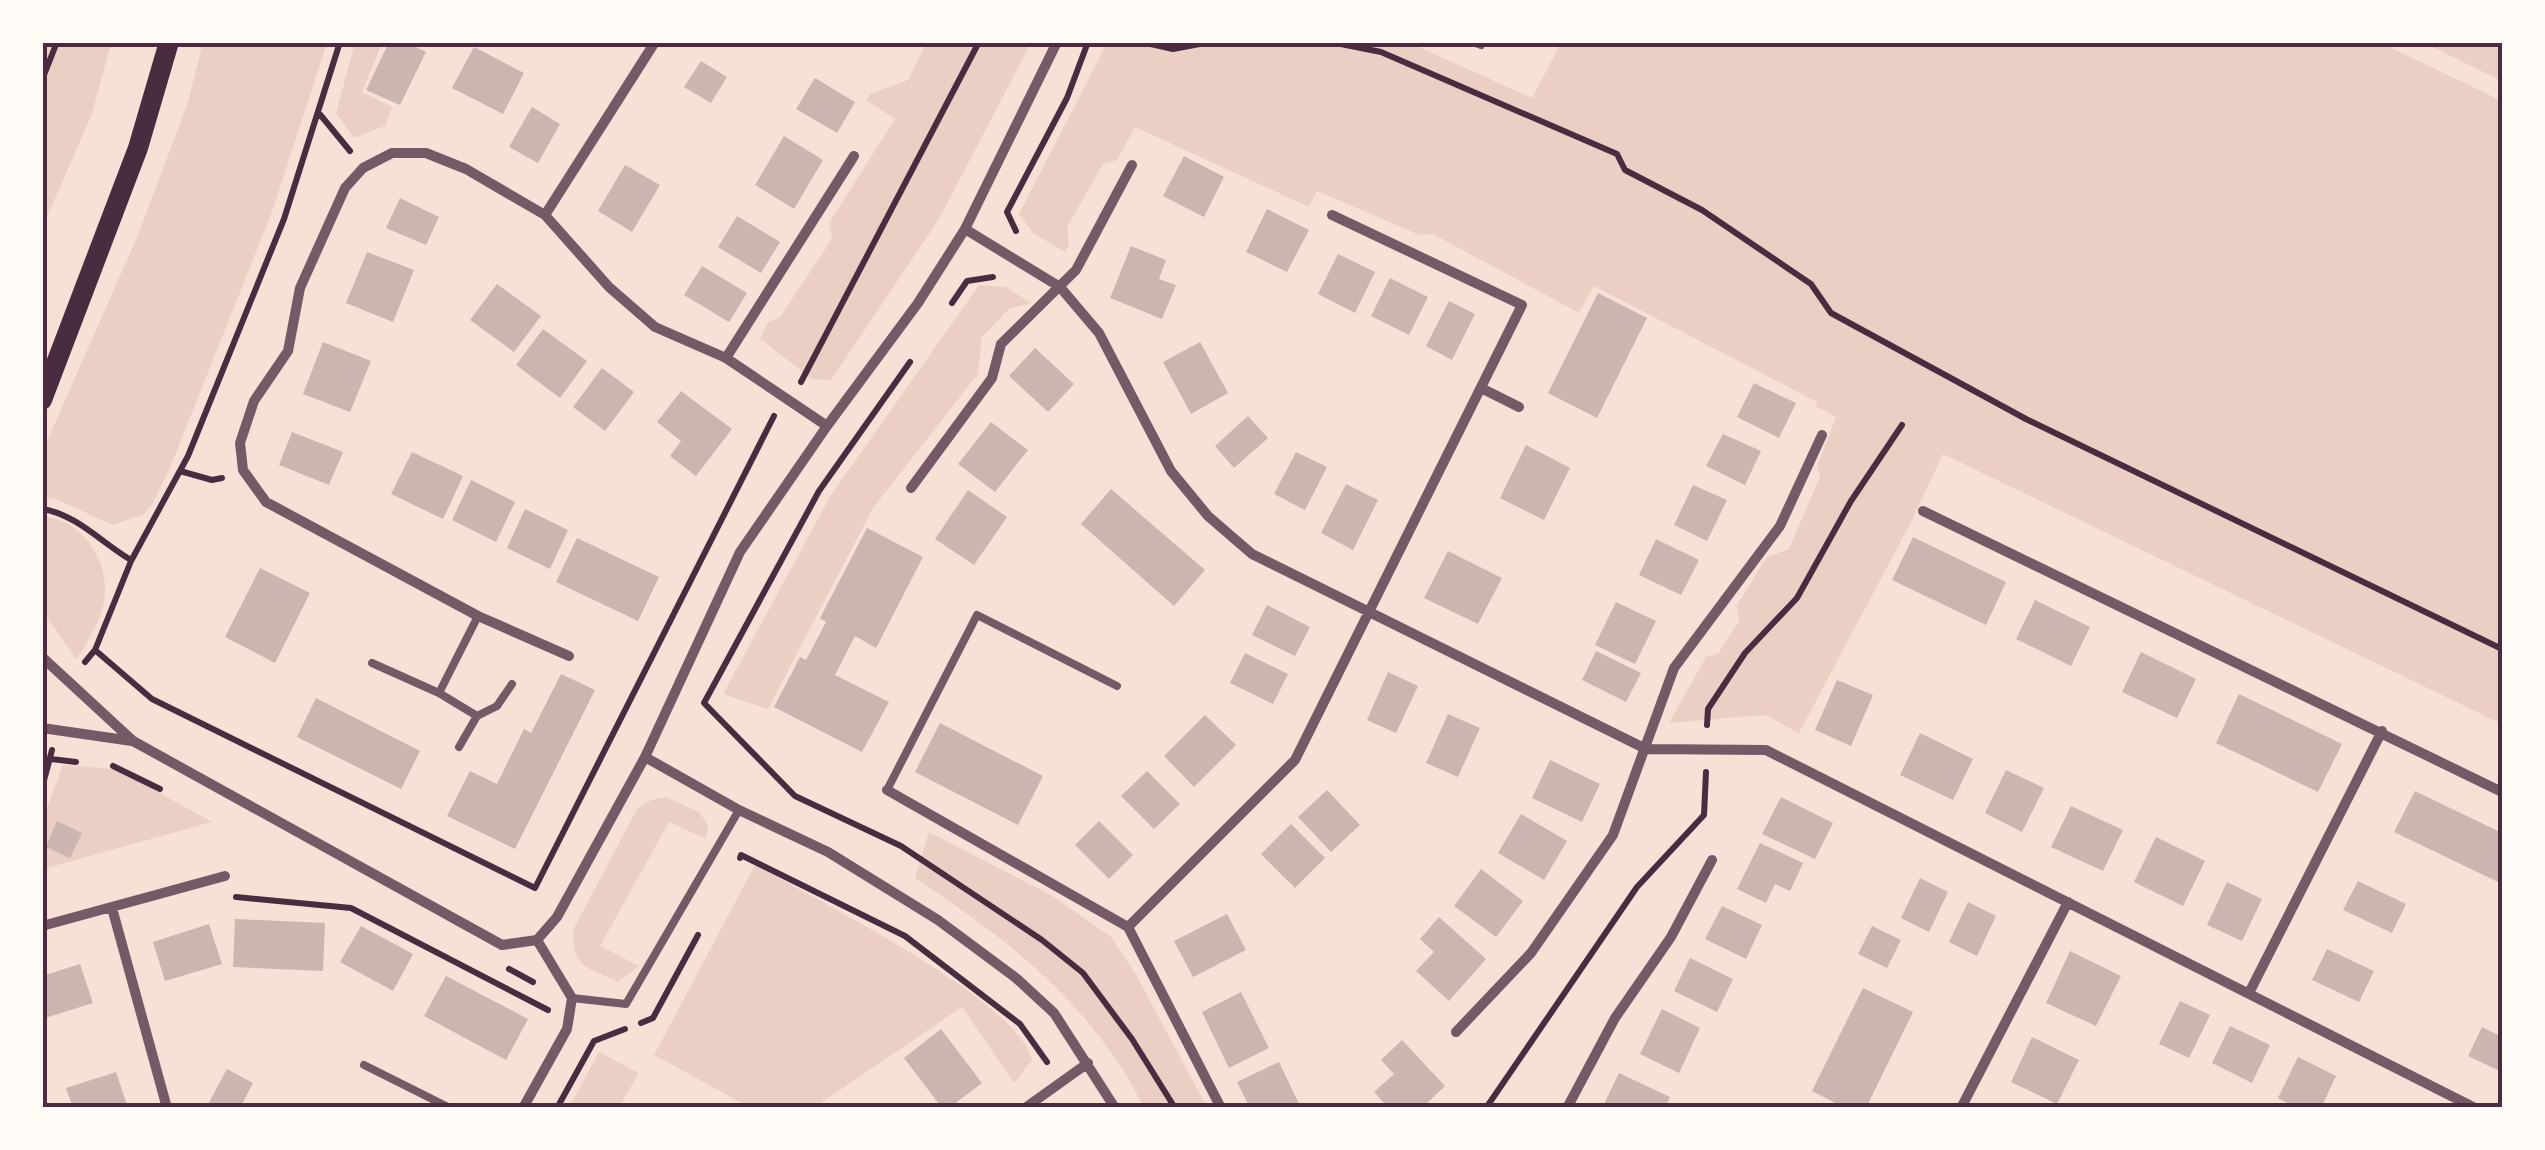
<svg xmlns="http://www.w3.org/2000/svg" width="2545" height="1150" viewBox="0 0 2545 1150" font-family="Roboto,sans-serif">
<rect width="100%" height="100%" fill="#f7e1d7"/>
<path fill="#ebcfc5" d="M43,43H111L92,114L43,226Z
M203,43H327L272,212L172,463L153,503L144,514L113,525L58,500L43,497V450L138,235L188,102Z
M355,43H382L362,92L392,107L385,126L354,138L336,113Z
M926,43H1031L939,219L831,380L812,379L760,339L768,322L780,317L832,239L829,223L895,119L866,100L870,94L908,80Z
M1107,43H1410L1532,98L1561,43H2381L2502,101V724L1943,454L1910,524L1799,733L1765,715L1669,723L1706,657L1718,654L1739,621L1737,605L1767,557L1789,549L1820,477L1817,466L1836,417L1816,406L1817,402L1594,286L1579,313L1433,234L1419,235L1317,191L1309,207L1135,127L1117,160L1103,164L1067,227L1069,244L1065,252L1033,233L1019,214Z
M2424,43H2502V81Z
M979,285L1006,287L1031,303L1009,309L982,337L978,374L873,508L768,709L723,694L831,495Z
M43,516C84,521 111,562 104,602C101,622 86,642 77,660L43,612Z
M63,765L116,769L212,822L43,869V819Z
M667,797L700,813L708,825L706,839L669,822L600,946L639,966L618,982C589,968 571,967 573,930L637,809L651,800Z
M929,832L1051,895L1111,937L1135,973L1207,1107H1144C1089,1001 1012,943 915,878Z
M755,865C812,898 1019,1000 1032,1060L1014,1083L962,1007L815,1107H749L654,1055Z
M599,1052L639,1073L619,1107H569Z"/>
<path fill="#ccb4b1" d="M389,42H406L426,52L400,105L366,90Z
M474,47L524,73L503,114L452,88Z
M701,61L727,77L711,103L684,87Z
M815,78L855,102L837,133L796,109Z
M532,107L560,124L538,163L509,147Z
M784,136L823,160L794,209L755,185Z
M1184,156L1224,177L1204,217L1163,196Z
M625,165L660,185L632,232L598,211Z
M400,198L439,217L426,245L386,228Z
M1267,209L1309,230L1287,272L1246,252Z
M737,216L780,242L761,273L718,247Z
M1131,246L1166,260L1159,279L1176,285L1162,319L1110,298Z
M367,252L414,270L393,322L346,303Z
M1338,254L1375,272L1355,313L1318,294Z
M702,266L747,293L729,322L684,295Z
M1390,278L1428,297L1409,335L1371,316Z
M497,284L541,316L514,352L470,320Z
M1598,293L1647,318L1597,418L1548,393Z
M1449,301L1475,314L1452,360L1426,346Z
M543,329L587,361L560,398L516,365Z
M323,342L371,361L350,412L303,394Z
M1200,342L1228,393L1191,414L1163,362Z
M1035,348L1074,384L1048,412L1009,376Z
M602,368L634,392L605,431L573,407Z
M1754,383L1796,403L1779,438L1737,417Z
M681,391L732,429L696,476L670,456L681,441L657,422Z
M1248,416L1268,438L1234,468L1215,446Z
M991,422L1028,450L995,492L958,464Z
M292,432L343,452L329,485L279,465Z
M1723,434L1761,451L1745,485L1706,466Z
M1526,445L1570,468L1544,520L1500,498Z
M412,452L463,476L443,519L391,494Z
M1296,452L1327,467L1305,510L1274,494Z
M471,480L515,502L496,542L452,520Z
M1346,484L1378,500L1353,550L1321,533Z
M1693,485L1727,500L1707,541L1674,525Z
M1111,489L1205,570L1174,606L1081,524Z
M968,490L1007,517L974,565L935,539Z
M525,509L568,530L550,569L507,548Z
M867,528L923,557L876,648L855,636L835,675L889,702L862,752L774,707L800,657L806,660L826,622L820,618Z
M1913,537L2006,582L1986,625L1892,580Z
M577,538L659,577L638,621L556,582Z
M1656,539L1699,560L1681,595L1639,575Z
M1448,551L1502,578L1478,624L1424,598Z
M260,568L310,593L275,663L225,637Z
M2035,600L2090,627L2071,666L2016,639Z
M1616,602L1656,621L1635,664L1595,645Z
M1267,605L1310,627L1295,656L1252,635Z
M1596,651L1641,673L1626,702L1582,680Z
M2141,652L2196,679L2177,718L2122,692Z
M1245,653L1288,674L1273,704L1230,683Z
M1388,672L1418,686L1396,733L1367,720Z
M561,674L595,690L515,849L447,816L470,771L497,784L524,729L531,733Z
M1837,680L1873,695L1851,746L1815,730Z
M2239,694L2342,744L2318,792L2216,743Z
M316,698L420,751L401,789L297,737Z
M1448,714L1480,728L1458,777L1426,763Z
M1205,715L1236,745L1194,787L1164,756Z
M940,723L1043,776L1018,825L915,772Z
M1920,733L1973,759L1953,800L1900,775Z
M1550,760L1600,784L1582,822L1532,798Z
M2006,770L2044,788L2022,832L1985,813Z
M1147,771L1180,804L1154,829L1121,796Z
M1327,790L1360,825L1331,852L1298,817Z
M2415,791L2502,833V874L2498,882L2394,832Z
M1781,797L1833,823L1815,859L1762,834Z
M2071,806L2123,830L2103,871L2051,847Z
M1521,814L1567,841L1544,880L1498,853Z
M57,821L82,833L70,858L46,847Z
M1099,821L1133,855L1109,879L1075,845Z
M1291,824L1325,858L1295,888L1261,854Z
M2156,837L2205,861L2183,906L2134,882Z
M1760,843L1803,863L1790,891L1775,884L1766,903L1737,889Z
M1481,869L1523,901L1496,937L1454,906Z
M1920,878L1948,892L1929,932L1901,918Z
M2358,881L2406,904L2392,933L2343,910Z
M2227,882L2262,899L2242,941L2207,925Z
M1968,902L1996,916L1977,956L1949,942Z
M1722,906L1762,925L1746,959L1705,939Z
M1227,914L1246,950L1193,977L1174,941Z
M1439,917L1486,959L1449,1001L1416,971L1434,952L1420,939Z
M235,919L325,923L323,971L233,967Z
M209,924L222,964L165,981L153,942Z
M361,926L413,954L393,991L340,962Z
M1872,926L1901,940L1887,968L1858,954Z
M2327,949L2374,971L2359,1002L2312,980Z
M2070,951L2121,976L2096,1026L2046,1003Z
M1690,958L1733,979L1717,1012L1674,991Z
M80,964L93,1003L42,1019V976Z
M446,976L528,1019L506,1060L424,1016Z
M1863,988L1913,1012L1866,1108H1845L1812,1091Z
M1241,992L1269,1048L1229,1068L1202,1012Z
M2180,1001L2210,1015L2189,1058L2159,1044Z
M1662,1009L1700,1028L1679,1073L1640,1054Z
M2230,1026L2270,1045L2252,1083L2212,1063Z
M2482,1027L2502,1037V1072L2468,1056Z
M941,1029L982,1083L949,1108H942L904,1058Z
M2032,1037L2079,1060L2057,1104L2011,1082Z
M1402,1040L1445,1086L1422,1108H1389L1374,1092L1394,1074L1381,1060Z
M2298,1057L2336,1076L2321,1108H2297L2278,1098Z
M1279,1062L1301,1108H1250L1237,1082Z
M227,1069L253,1083L240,1108H206Z
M116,1072L128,1108H73L66,1088Z
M1619,1073L1670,1097L1665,1108L1603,1106Z"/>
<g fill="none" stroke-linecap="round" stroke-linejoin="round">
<path stroke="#4a2c40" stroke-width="6" d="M1142,42L1173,49L1210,42
M1331,42L1381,52L1617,154L1625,170L1702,210L1811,284L1831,313L2026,419L2502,649
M42,80L57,42
M318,112L350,151
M1016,231L1007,212L1067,98L1088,42
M952,303L967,281L993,277
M910,362L819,491L704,703L795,796L901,846L1042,940L1083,973L1132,1039L1175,1108
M801,382L979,42
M180,471L212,480L222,478
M42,509C76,514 102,543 131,560
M95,650L152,699L535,888L774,416
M85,662L95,650L131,561L188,456L284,219L340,42
M1707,725L1708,709L1745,653L1797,598L1851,501L1902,425
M51,759L76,762
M113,766L160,789
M42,788L52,750
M740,858L741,855L905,936L1020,1024L1047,1062
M236,897L351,908L548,1010
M509,969L533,982
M641,1023L653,1018L698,935
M557,1108L594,1041L625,1029
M1486,1108L1637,887L1704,815L1706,772"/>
<path stroke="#755966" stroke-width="8" d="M1473,42L1481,45
M372,663L439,693L477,716
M439,693L478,616
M459,747L477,716L497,706L512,684
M887,790L977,615L1117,686
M572,998L626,1004L739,810
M364,1065L450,1108"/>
<path stroke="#755966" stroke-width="10" d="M545,215L655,42
M965,229L1060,287L1099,333L1171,471L1208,516L1252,554L1646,749L1766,750L2475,1108
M726,358L854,156
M1481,388L1519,407
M911,488L992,378L1001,344L1076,270L1132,165
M1923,511L2502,792
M569,656L478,616L266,502L243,470L240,443L254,401L288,351L300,288L345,188L363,168L392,153H426L466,169L545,215L609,287L655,327L726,358L827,426
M42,657L133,741L502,945L537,940L557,917L645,757L740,552L827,426L918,303L965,229L1057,42
M42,728L132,741
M645,757L739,810L828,852L938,920L1016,978L1054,1013L1115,1108
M887,790L1128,927L1221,1108
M112,908L167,1108
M42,926L225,876
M1128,927L1295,760L1522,305L1332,215
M2249,993L2382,731
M1456,1032L1531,953L1613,835L1674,668L1780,526L1822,435
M523,1108L567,1029L572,998L537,940
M1025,1108L1088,1063
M1567,1108L1615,1018L1671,937L1712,860
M1961,1108L2068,902"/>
<path stroke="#4a2c40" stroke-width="20" d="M42,400L138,148L169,42"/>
</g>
<rect width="2545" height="1150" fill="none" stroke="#fffaf5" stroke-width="90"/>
<rect x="45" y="45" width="2455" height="1060" fill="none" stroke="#4a2c40" stroke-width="4"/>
</svg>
